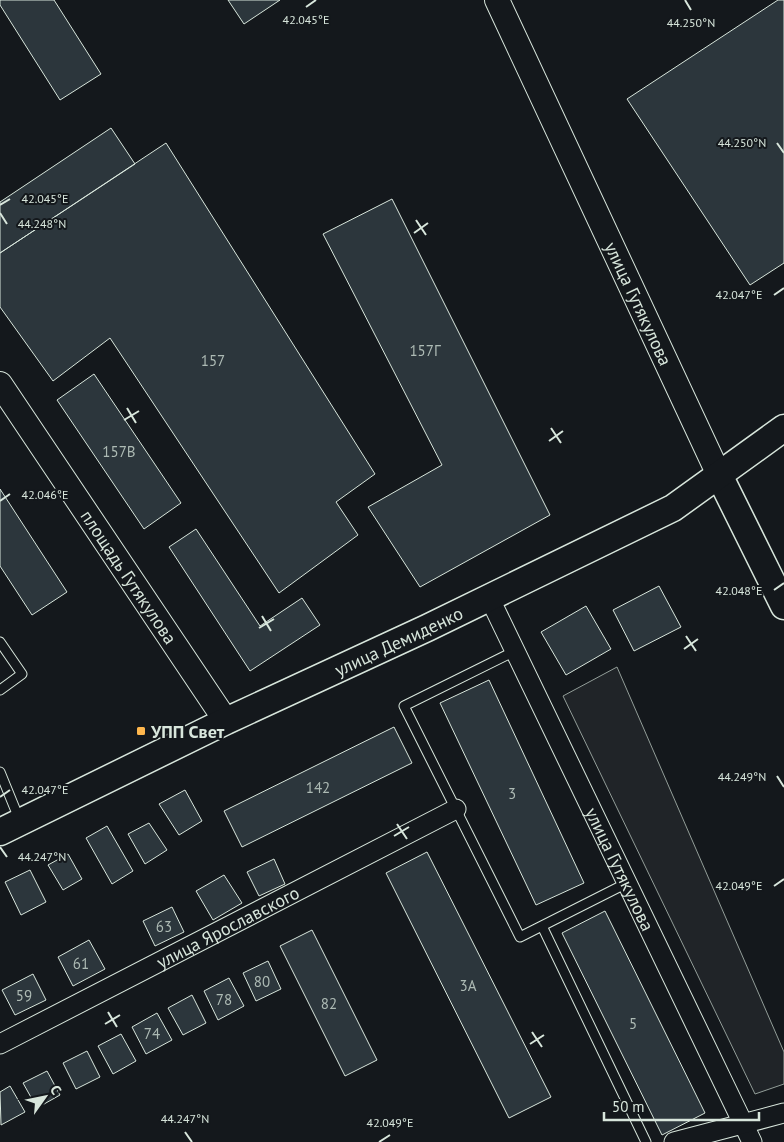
<svg xmlns="http://www.w3.org/2000/svg" width="784" height="1142" viewBox="0 0 784 1142" font-family="'PT Sans',sans-serif">
<rect width="100%" height="100%" fill="#14181c"/>
<path fill="#202428" stroke="#939e99" d="M617,667L784,1052V1084L755,1094L563,696Z"/>
<path fill="#2c363c" stroke="#d8e6dc" d="M0,0H54L101,74L60,100L0,5Z
M228,0H280L244,24Z
M778,0H784V263L750,285L627,99Z
M111,128L135,164L0,253V202Z
M166,143L375,474L336,502L358,535L279,593L110,338L53,381L0,307V253Z
M392,199L550,515L420,587L368,507L442,465L323,234Z
M94,374L181,503L144,529L57,400Z
M0,489L67,592L32,615L0,566Z
M196,529L260,626L302,598L320,625L250,671L169,547Z
M659,586L681,627L634,651L613,610Z
M586,606L611,649L566,675L541,632Z
M489,680L584,883L536,905L440,703Z
M394,727L412,763L242,847L224,811Z
M185,790L202,821L179,835L159,804Z
M149,823L167,850L145,864L128,834Z
M107,826L133,871L112,884L86,838Z
M427,852L551,1097L509,1118L386,873Z
M68,854L82,879L63,890L48,865Z
M274,859L285,884L259,896L247,872Z
M30,870L46,902L21,915L5,882Z
M224,875L242,903L213,920L196,891Z
M172,907L184,932L155,946L143,921Z
M605,911L705,1113L662,1135L562,933Z
M312,930L377,1060L345,1076L280,946Z
M89,940L105,969L73,986L58,957Z
M268,961L281,989L256,1001L243,973Z
M33,974L46,1000L15,1015L2,990Z
M229,978L244,1006L218,1020L204,991Z
M192,995L206,1023L183,1035L168,1008Z
M157,1013L172,1040L146,1054L132,1027Z
M121,1034L136,1061L113,1074L98,1046Z
M87,1051L100,1077L76,1089L63,1063Z
M47,1071L60,1095L37,1108L23,1083Z
M10,1086L25,1112L1,1125L0,1092Z"/>
<g fill="none" stroke-linecap="round" stroke-linejoin="round">
<g stroke="#d8e6dc" stroke-width="11">
<path id="service" d="M0,642L22,674L0,690
M515,651L404,706L520,937L627,883
M0,772L20,821
M542,926L646,1142"/>
</g>
<g stroke="#d8e6dc" stroke-width="21">
<g id="minor">
<path id="s1" d="M489,597L752,1142"/>
<path id="s2" d="M0,1044L456,809"/>
<path d="M674,1142L784,1113"/>
</g>
</g>
<g stroke="#d8e6dc" stroke-width="26">
<g id="tertiary">
<path id="s3" d="M497,0L719,475"/>
<path id="s4" d="M0,384L226,721"/>
</g>
</g>
<g stroke="#d8e6dc" stroke-width="29">
<g id="secondary">
<path d="M719,475L784,606"/>
<path id="s5" d="M0,832L226,721L427,628L673,508L784,428"/>
</g>
</g>
<use href="#service" stroke="#14181c" stroke-width="9"/>
<use href="#minor" stroke="#14181c" stroke-width="19"/>
<use href="#tertiary" stroke="#14181c" stroke-width="24"/>
<use href="#secondary" stroke="#14181c" stroke-width="26"/>
</g>
<path fill="none" stroke="#d8e6dc" stroke-width="2" d="M685,0L691,10M306,7L316,0M777,143L784,153M0,205L10,199M0,213L7,224M416,220L426,235M414,233L428,223M774,295L784,288M127,408L136,423M124,420L139,411M551,428L561,443M549,441L563,431M0,501L10,494M774,590L784,583M262,616L271,631M259,628L274,619M686,636L696,651M684,649L698,639M777,776L784,787M0,797L10,790M397,824L407,839M394,836L409,827M0,847L7,857M774,886L784,879M108,1012L117,1027M105,1024L120,1015M532,1032L542,1047M530,1044L544,1035M185,1132L192,1142M379,1142L390,1135"/>
<rect fill="#ffb74d" stroke="#14181c" stroke-width="2" x="136" y="726" width="10" height="10" rx="2.5"/>
<g text-anchor="middle" dominant-baseline="central" stroke-width="4" stroke-linejoin="round" paint-order="stroke">
<g font-size="15" fill="#adbab4">
<text x="425" y="350">157Г</text>
<text x="213" y="360">157</text>
<text x="119" y="451">157В</text>
<text x="318" y="787">142</text>
<text x="512" y="793">3</text>
<text x="164" y="926">63</text>
<text x="81" y="963">61</text>
<text x="262" y="981">80</text>
<text x="468" y="985">3А</text>
<text x="24" y="995">59</text>
<text x="224" y="999">78</text>
<text x="329" y="1003">82</text>
<text x="633" y="1023">5</text>
<text x="152" y="1033">74</text>
</g>
<g font-size="18" fill="#d8e6dc" stroke="#14181c">
<text stroke="none"><textPath href="#s3" startOffset="335">улица Гутякулова</textPath></text>
<text stroke="none"><textPath href="#s4" startOffset="232">площадь Гутякулова</textPath></text>
<text stroke="none"><textPath href="#s5" startOffset="442">улица Демиденко</textPath></text>
<text stroke="none"><textPath href="#s1" startOffset="302">улица Гутякулова</textPath></text>
<text stroke="none"><textPath href="#s2" startOffset="256">улица Ярославского</textPath></text>
</g>
<g font-size="18" font-weight="bold" fill="#d8e6dc" stroke="#14181c" text-anchor="start">
<text x="151" y="731">УПП Свет</text>
</g>
</g>
<g font-size="12" text-anchor="middle" fill="#d8e6dc" stroke="#14181c" stroke-width="4" stroke-linejoin="round" paint-order="stroke">
<text x="306" y="24">42.045°E</text>
<text x="691" y="27">44.250°N</text>
<text x="742" y="147">44.250°N</text>
<text x="45" y="203">42.045°E</text>
<text x="42" y="228">44.248°N</text>
<text x="739" y="299">42.047°E</text>
<text x="45" y="499">42.046°E</text>
<text x="739" y="595">42.048°E</text>
<text x="742" y="781">44.249°N</text>
<text x="45" y="794">42.047°E</text>
<text x="42" y="861">44.247°N</text>
<text x="739" y="890">42.049°E</text>
<text x="185" y="1123">44.247°N</text>
<text x="390" y="1127">42.049°E</text>
</g>
<g transform="translate(45 1097) rotate(57)" stroke="#14181c" stroke-width="4" paint-order="stroke">
<path d="M0-4L9 19L0 12L-9 19Z" fill="#d8e6dc"/>
<text y="-8" font-size="14" font-weight="bold" text-anchor="middle" fill="#d8e6dc">С</text>
</g>
<path d="M604 1112v8h155v-8" fill="none" stroke="#d8e6dc" stroke-width="2.5"/>
<text x="612" y="1112" font-size="15" fill="#d8e6dc" stroke="#14181c" stroke-width="4" paint-order="stroke">50 m</text>
</svg>
